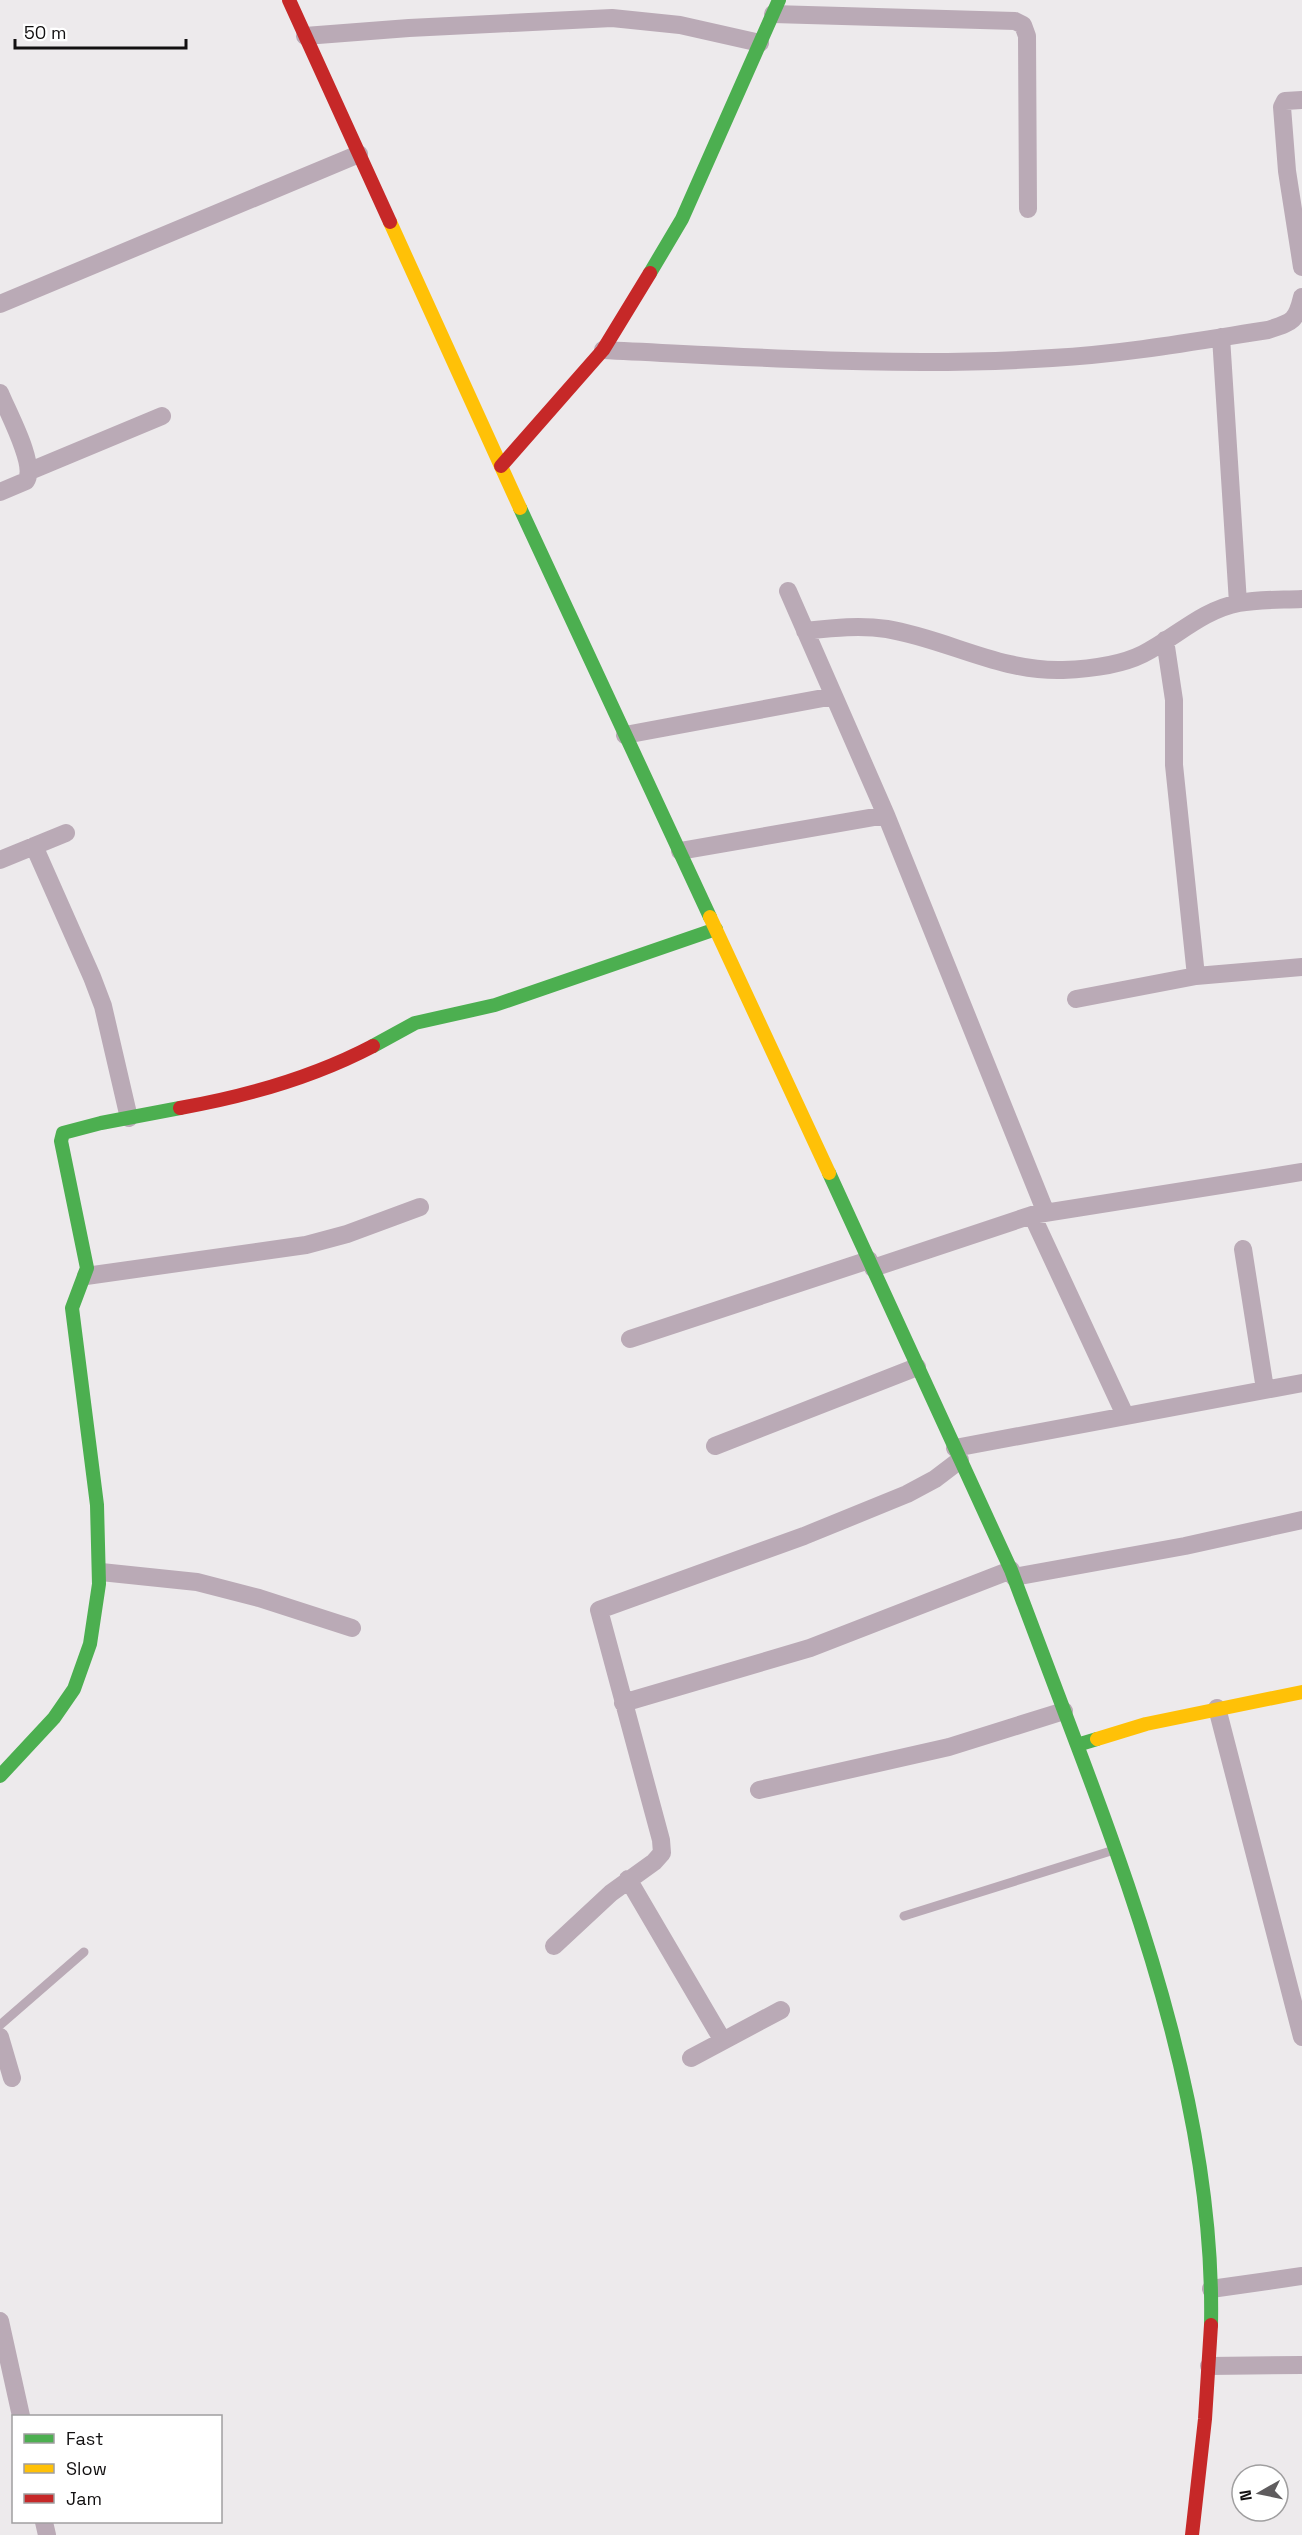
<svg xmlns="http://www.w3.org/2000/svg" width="1302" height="2535" viewBox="0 0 1302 2535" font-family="'Space Grotesk',sans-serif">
<rect width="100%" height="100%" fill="#edeaec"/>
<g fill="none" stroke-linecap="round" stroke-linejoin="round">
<path stroke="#baaab6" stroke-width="9" d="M904,1916L1114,1850
M0,2025L84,1952"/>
<path stroke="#baaab6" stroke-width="18" d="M773,14L1015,21L1023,25L1027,36L1028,209
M305,36L409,28L612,18L680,25L760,43
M1302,100L1285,101L1282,107L1287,171L1302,267
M0,304L359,154
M1221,337L1238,603
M603,350C752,357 904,368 1052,358C1125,354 1197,341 1268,330C1292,322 1296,322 1302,297
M0,393C7,411 37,465 26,481L0,492
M30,471L162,416
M788,591L886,815L1046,1213
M805,631C833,628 859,625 887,629C947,639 1000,672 1063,670C1089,669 1119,666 1143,654C1175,638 1202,610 1239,603C1259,599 1281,600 1302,599
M1165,640L1174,700V765L1196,976
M625,735L834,696
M34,846L92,977L103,1006L129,1118
M680,851L886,815
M0,860L66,833
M1076,999L1196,976L1302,967
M1032,1215L1125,1415
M1243,1249L1265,1389
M873,1268L1032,1215L1302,1172
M86,1276L306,1245L347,1234L420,1207
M630,1339L869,1260
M715,1446L917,1367
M955,1448L1302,1383
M101,1572L197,1582L259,1598L352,1628
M1014,1577L1185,1546L1302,1520
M623,1703L810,1648L1011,1570
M1217,1708L1302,2037
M759,1790L949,1747L1064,1711
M628,1879L723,2041
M554,1946L611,1893L654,1862L662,1853L661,1840L599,1610L804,1536L907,1494L935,1479L960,1460
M0,2037L12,2078
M691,2058L781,2010
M1211,2289L1302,2276
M0,2321L21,2416
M1209,2366L1302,2365
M44,2522L47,2535"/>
<path stroke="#4caf50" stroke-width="14" d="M650,273L682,219L779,0
M520,508L710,917
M373,1046L415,1023L495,1005L716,929
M829,1173L1011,1570L1077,1745
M1097,1739L1077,1745C1146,1927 1215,2129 1211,2325
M0,1776L54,1718L74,1689L90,1644L99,1584L97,1505L72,1308L87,1268L61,1141L63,1133L101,1123L180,1108"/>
<path stroke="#ffc107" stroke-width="14" d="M390,222L520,508
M710,917L829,1173
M1097,1739L1146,1724L1302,1692"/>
<path stroke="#c62828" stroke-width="14" d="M289,0L390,222
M501,466L603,350L650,273
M180,1108C248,1096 312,1078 373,1046
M1192,2535L1205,2419L1211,2325"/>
</g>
<rect x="12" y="2415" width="210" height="108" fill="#ffffff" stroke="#a09fa0" stroke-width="1.5"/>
<rect x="24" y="2434" width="30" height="9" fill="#4caf50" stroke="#a09fa0" stroke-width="1.5"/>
<text x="66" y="2445" font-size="18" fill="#121011">Fast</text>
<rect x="24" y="2464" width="30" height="9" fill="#ffc107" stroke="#a09fa0" stroke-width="1.5"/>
<text x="66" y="2475" font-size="18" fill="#121011">Slow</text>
<rect x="24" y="2494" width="30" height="9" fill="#c62828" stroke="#a09fa0" stroke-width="1.5"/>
<text x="66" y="2505" font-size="18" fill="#121011">Jam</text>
<g transform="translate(1260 2493) rotate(261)"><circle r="28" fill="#ffffff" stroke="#a09fa0" stroke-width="1.5"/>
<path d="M0-4.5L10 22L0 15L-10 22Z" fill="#5f5c5e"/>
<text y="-9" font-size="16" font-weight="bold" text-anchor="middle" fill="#121011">N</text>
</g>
<path d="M15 39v9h171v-9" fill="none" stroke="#121011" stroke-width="3"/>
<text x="24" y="39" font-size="18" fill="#121011" stroke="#ffffff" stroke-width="4.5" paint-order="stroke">50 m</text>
</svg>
